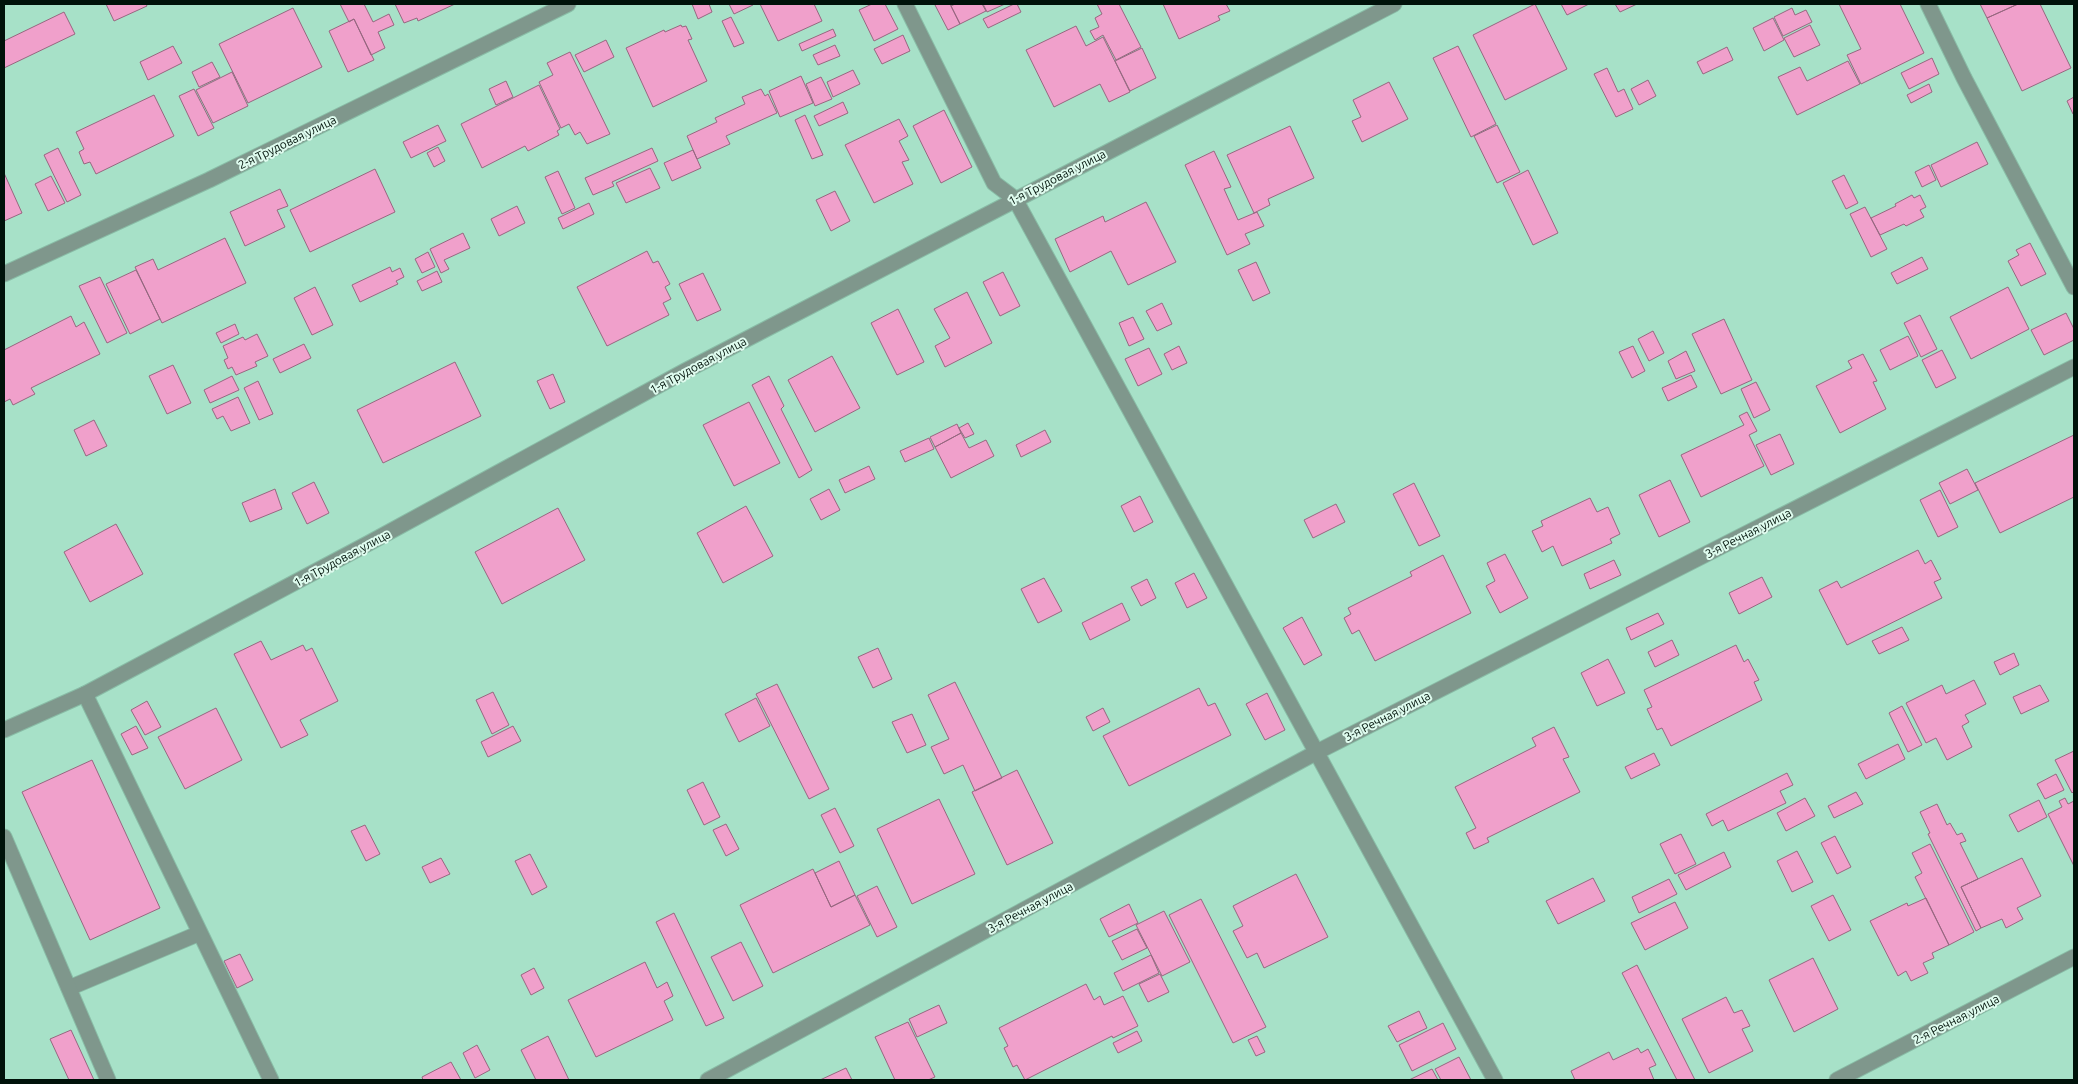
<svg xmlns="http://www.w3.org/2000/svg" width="2078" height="1084" viewBox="0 0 2078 1084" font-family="Ubuntu,sans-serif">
<rect width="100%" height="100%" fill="#a7e1c8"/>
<path fill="#f0a0cb" stroke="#976780" d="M106,4H146L147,6L114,21Z
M340,4H364L373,22L389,14L394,25L378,32L385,48L371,55L354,19L349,22Z
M395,4H455L418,21L417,18L404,23Z
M692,4H709L712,12L698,19Z
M729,4H752L753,5L734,14Z
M760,4H814L822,21L778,41Z
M872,4H885L898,29L874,41L859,10Z
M938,4H950L960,24L948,30L935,5Z
M955,4H982L986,11L960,24L951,6Z
M983,4H1005L987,12Z
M1014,4H1017L1021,12L988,28L983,19Z
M1097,4H1119L1141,47L1116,60L1103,35L1095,40L1090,31L1099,27L1095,18L1102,14Z
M1163,4H1226L1230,11L1218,16L1220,20L1179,39Z
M1535,4L1567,69L1505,100L1473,35Z
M1561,4H1589L1567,15Z
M1615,4H1637L1620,12Z
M1839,4H1900L1924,53L1861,84L1847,55L1861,49Z
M1980,4H2018L1987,18Z
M2018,4H2040L2071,68L2022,91L1987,18Z
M293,8L322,67L248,103L219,44Z
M1792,8L1795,15L1806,10L1812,22L1783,36L1774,17Z
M64,12L75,34L4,68V41Z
M731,17L744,43L734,47L722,21Z
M1773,18L1784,40L1764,51L1753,28Z
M354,19L374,60L348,72L329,31Z
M681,25L682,27L686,26L692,39L688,40L707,81L653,107L626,48L664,30L665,32Z
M1810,25L1820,45L1794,57L1784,38Z
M1076,26L1086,46L1103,37L1130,92L1109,102L1100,84L1054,107L1026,50Z
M833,29L836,36L802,51L799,44Z
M903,35L910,51L882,64L874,49Z
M606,40L614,57L584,72L575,55Z
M835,45L840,56L818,65L813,55Z
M173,46L182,63L148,80L140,62Z
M1458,46L1496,124L1471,137L1433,58Z
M1727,47L1733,60L1703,74L1697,62Z
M1142,48L1156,78L1130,91L1115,61Z
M570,52L610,134L587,144L580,132L575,135L569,124L561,128L539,82L553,75L547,63Z
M1932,58L1939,74L1909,89L1901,73Z
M1848,61L1860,84L1797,115L1778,77L1800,67L1807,81Z
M212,62L220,77L199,87L192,72Z
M1607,68L1618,92L1624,89L1633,109L1616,117L1594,74Z
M853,70L860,84L833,97L827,82Z
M232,72L248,106L213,123L196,90Z
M801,76L813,103L780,117L769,91Z
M821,77L832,99L815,106L806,84Z
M1648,80L1656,96L1639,105L1631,89Z
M506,81L513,97L496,105L489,89Z
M1389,82L1408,119L1362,142L1352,121L1361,117L1353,100Z
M1929,84L1932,92L1911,103L1907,95Z
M539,85L560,129L557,131L559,135L528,151L525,146L482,168L461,124Z
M194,89L214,128L198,136L179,96Z
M761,89L765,96L768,94L777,113L726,136L730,144L697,159L687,136L717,122L715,118L745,104L742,97Z
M154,95L174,136L96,174L90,162L84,164L79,152L84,149L76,132Z
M2074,97V114H2073L2067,101Z
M843,102L848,113L819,126L814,116Z
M944,110L972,167L941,183L913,126Z
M805,115L823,155L812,159L795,120Z
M899,119L908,136L899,141L909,160L902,162L913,184L874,203L845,145Z
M438,125L446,141L411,158L403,142Z
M1497,125L1520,172L1497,183L1474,136Z
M1290,126L1314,178L1268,199L1270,205L1254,213L1227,155Z
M1977,142L1988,164L1941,187L1931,165Z
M438,147L445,161L434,167L427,153Z
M58,148L81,195L67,202L44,155Z
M652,148L658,161L612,182L614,186L593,195L585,178Z
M693,150L701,168L672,181L664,163Z
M1214,151L1231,187L1224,189L1238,220L1257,212L1264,226L1245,234L1250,244L1227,255L1185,165Z
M1929,165L1936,180L1922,187L1915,172Z
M650,168L660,188L626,203L616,183Z
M375,169L395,212L310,252L290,210Z
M1528,170L1558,233L1533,245L1503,183Z
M558,171L575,208L562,214L545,177Z
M4,173L22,213L4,221Z
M1844,175L1858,203L1846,209L1832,181Z
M51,176L65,203L48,211L35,184Z
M280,189L288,206L277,210L285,227L245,246L230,212Z
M835,191L850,221L831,231L816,200Z
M1912,195L1914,198L1920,195L1926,207L1920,210L1924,217L1906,226L1904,224L1880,235L1871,218L1896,206L1895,204Z
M1146,202L1176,262L1128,285L1111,251L1070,272L1055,239L1103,216L1105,222Z
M589,203L594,214L563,229L558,218Z
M517,206L525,223L499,236L491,219Z
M1865,207L1887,249L1871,257L1850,214Z
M463,233L470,248L444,260L449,269L441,273L430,249Z
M225,238L246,283L162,323L135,267L153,259L158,270Z
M2030,243L2046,274L2021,286L2008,261L2019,255L2016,250Z
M647,251L653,263L658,261L670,284L665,287L671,299L663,303L669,315L607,346L577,287Z
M428,252L435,267L422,273L415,259Z
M1922,257L1928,269L1897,284L1891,273Z
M1256,262L1270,293L1253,301L1238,270Z
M390,267L392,272L400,268L404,277L396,281L398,284L360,302L352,285Z
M136,270L160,319L130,334L106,284Z
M437,271L442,282L422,291L417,281Z
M1003,272L1020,306L1000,316L983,282Z
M703,273L721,310L697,321L679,284Z
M100,277L127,333L107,343L79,286Z
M315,287L333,325L312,335L294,298Z
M2008,287L2029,329L1971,359L1950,317Z
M967,292L992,343L945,367L935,346L950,338L934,309Z
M1162,303L1172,324L1157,331L1146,311Z
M898,309L924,362L897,375L871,323Z
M2066,313L2074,329V340L2044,355L2031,330Z
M1920,315L1937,349L1921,357L1904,323Z
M71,316L76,327L84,322L100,354L31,388L35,394L13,405L10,399L4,402V350Z
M1133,317L1144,339L1129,346L1119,323Z
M1724,319L1752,380L1721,394L1692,334Z
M235,324L239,334L221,343L216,333Z
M1653,331L1664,353L1649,361L1638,339Z
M257,334L268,356L255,362L257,366L236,375L232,367L228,369L224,360L228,358L223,346L243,337L245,340Z
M1908,336L1918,356L1890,370L1880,350Z
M304,344L311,358L280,373L273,359Z
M1179,346L1187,363L1172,370L1164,354Z
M1633,346L1645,371L1632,378L1619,352Z
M1149,348L1162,374L1138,386L1125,359Z
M1942,350L1956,378L1936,388L1922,360Z
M1686,351L1695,371L1676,379L1668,361Z
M1863,354L1877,381L1873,382L1886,409L1840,433L1816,386L1852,368L1848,361Z
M832,356L860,408L815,432L788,380Z
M455,362L481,416L383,463L357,410Z
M173,365L191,403L167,414L149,376Z
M553,374L565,402L550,409L537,381Z
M1691,375L1697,387L1668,401L1662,388Z
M232,376L239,390L210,403L204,390Z
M769,376L784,406L781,409L812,470L799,478L752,385Z
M258,381L273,414L259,420L244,388Z
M1756,382L1770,410L1754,418L1741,389Z
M238,397L250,423L231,431L223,416L217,419L212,409Z
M749,402L780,463L734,486L703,425Z
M1747,412L1757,431L1749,435L1764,466L1701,497L1681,455L1744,425L1739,416Z
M94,420L107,446L86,456L74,430Z
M968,423L974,434L965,438L959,428Z
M957,424L961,433L935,447L930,437Z
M1045,430L1051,442L1021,457L1016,445Z
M961,433L969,448L986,440L994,456L951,478L935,447Z
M1780,434L1794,464L1771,475L1756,445Z
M2074,435V497L2000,533L1975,483Z
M929,438L934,449L905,462L900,451Z
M869,466L875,479L845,493L839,480Z
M1967,469L1978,490L1950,504L1939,483Z
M1670,480L1690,522L1659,537L1639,495Z
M314,482L329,513L307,524L292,493Z
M1414,483L1440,536L1419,546L1393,494Z
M275,489L282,509L250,522L242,503Z
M829,489L840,510L821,520L810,499Z
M1940,490L1958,527L1938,537L1920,500Z
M1140,496L1153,522L1134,532L1121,506Z
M1590,498L1597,512L1608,507L1620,534L1610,539L1612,543L1562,566L1553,546L1542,552L1532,531L1543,526L1541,521Z
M1336,504L1345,522L1313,538L1304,520Z
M746,506L773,556L723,583L697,533Z
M558,508L585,560L502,604L475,552Z
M116,524L143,574L90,602L64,552Z
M1918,550L1925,564L1931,560L1941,579L1934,582L1942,598L1847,645L1819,590L1837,581L1841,588Z
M1505,554L1528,598L1500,613L1486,586L1495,581L1487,563Z
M1443,555L1471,613L1375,661L1359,630L1352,634L1344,618L1351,614L1348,608L1412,576L1410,572Z
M1614,560L1621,575L1590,589L1584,574Z
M1194,573L1207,598L1187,608L1175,583Z
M1762,577L1772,597L1739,614L1729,593Z
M1044,578L1062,611L1038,623L1021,589Z
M1147,579L1156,598L1141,606L1131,587Z
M1122,603L1130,620L1090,640L1082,623Z
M1658,613L1664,624L1631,640L1626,628Z
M1302,617L1322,655L1304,665L1283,628Z
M1902,627L1909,640L1879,654L1872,641Z
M1672,640L1679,655L1655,667L1648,652Z
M261,641L271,660L303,645L306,651L312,648L338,701L300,720L308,735L281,748L234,654Z
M1736,645L1744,662L1748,659L1759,680L1754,682L1762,700L1671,746L1662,728L1657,730L1647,709L1652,707L1644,690Z
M878,648L892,679L873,688L858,657Z
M2014,653L2019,665L2000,675L1994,662Z
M1608,659L1625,693L1597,706L1581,673Z
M1974,680L1986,704L1965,715L1969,722L1962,726L1972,747L1947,760L1936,738L1926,743L1906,703L1942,685L1946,694Z
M955,682L1002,778L975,791L963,765L944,774L931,747L949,739L928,695Z
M777,684L829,789L809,799L756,694Z
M2040,685L2049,701L2021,714L2013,697Z
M1199,688L1208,706L1215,703L1231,735L1129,786L1103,736Z
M493,692L509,725L492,734L476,700Z
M1267,693L1285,730L1265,740L1246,704Z
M756,698L770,726L739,742L725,714Z
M147,701L161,727L145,735L131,710Z
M1902,706L1922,745L1908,752L1889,713Z
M216,708L242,760L185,789L158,737Z
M1103,708L1110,722L1093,731L1086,717Z
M912,714L926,745L907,753L892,722Z
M136,726L148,748L132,755L121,734Z
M513,726L521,741L488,757L481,742Z
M1554,727L1569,757L1563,759L1580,792L1487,838L1489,842L1474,849L1466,833L1476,828L1455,787L1536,746L1532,738Z
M1898,744L1905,759L1866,779L1858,764Z
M2074,751V791L2072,793L2055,760Z
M1654,753L1660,765L1631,779L1625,767Z
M92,760L160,908L90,940L22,792Z
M1017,770L1053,843L1007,865L972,792Z
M1787,773L1793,785L1780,791L1786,803L1728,831L1723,820L1712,826L1706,814Z
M2056,774L2064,790L2045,799L2037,784Z
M703,782L720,817L704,825L687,790Z
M1856,792L1863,804L1834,818L1828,806Z
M1805,798L1815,816L1786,831L1777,813Z
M2065,798L2068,804L2074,801V866L2048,814L2062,807L2059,801Z
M939,799L975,874L912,904L877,829Z
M2039,800L2047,817L2018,832L2009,815Z
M1937,804L1947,825L1950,823L1957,835L1962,833L1966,841L1960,843L1978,879L1961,887L1981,928L1976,931L1928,834L1930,833L1920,812Z
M835,808L854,846L840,853L821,815Z
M726,824L739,849L726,856L713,830Z
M365,825L380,854L366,861L351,831Z
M1681,834L1696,864L1675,874L1660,844Z
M1835,836L1851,867L1837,874L1821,843Z
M1930,844L1974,932L1949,945L1915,877L1922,873L1912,853Z
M1797,851L1813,882L1792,892L1777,861Z
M1724,852L1731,867L1686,890L1678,875Z
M530,854L547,887L532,895L515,861Z
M441,858L450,874L430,883L422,867Z
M2022,858L2041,896L2017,908L2023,919L2006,928L2002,919L1981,928L1961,887Z
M839,861L855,895L831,907L815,873Z
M813,869L831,907L855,895L870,925L773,973L740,905Z
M1296,874L1328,937L1264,968L1257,953L1247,958L1233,931L1243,926L1233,906Z
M1593,878L1605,901L1558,924L1546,901Z
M1669,879L1677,894L1639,913L1632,897Z
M877,886L897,927L877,937L857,896Z
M1833,895L1851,930L1829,941L1811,906Z
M1926,898L1949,945L1932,953L1934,958L1923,963L1928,973L1911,981L1906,971L1898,976L1870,921L1907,903L1908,906Z
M1201,899L1266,1027L1233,1043L1169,915Z
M1675,902L1688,928L1645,950L1631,923Z
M1129,904L1138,923L1109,937L1100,919Z
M1164,911L1190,962L1162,976L1136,925Z
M674,913L724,1018L706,1026L656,922Z
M1137,929L1147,948L1122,960L1112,941Z
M741,942L763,986L733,1001L711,957Z
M240,954L253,980L237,988L224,961Z
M1151,955L1159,973L1123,991L1114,973Z
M1813,958L1838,1009L1794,1032L1769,980Z
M645,962L657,988L667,982L673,996L664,1001L673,1020L596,1057L568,1000Z
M1637,965L1695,1080H1677L1622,973Z
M534,968L544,988L531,995L521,975Z
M1160,974L1169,992L1148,1002L1139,984Z
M1086,984L1094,1000L1100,996L1104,1005L1123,996L1138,1026L1113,1038L1112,1036L1025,1080L1017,1065L1013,1067L1004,1048L1008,1046L999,1028Z
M1726,997L1734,1013L1742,1010L1750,1026L1742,1029L1753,1051L1709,1073L1682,1019Z
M939,1005L947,1023L917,1037L909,1019Z
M1419,1011L1427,1028L1397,1042L1388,1026Z
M908,1022L935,1077L928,1080H895L875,1037Z
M1443,1023L1456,1049L1412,1071L1399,1045Z
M71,1030L94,1080H69L50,1039Z
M1137,1031L1142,1041L1118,1053L1113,1043Z
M548,1036L569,1080H536L521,1050Z
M1257,1036L1265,1052L1256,1056L1248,1040Z
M477,1045L490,1070L475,1078L463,1053Z
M1638,1048L1641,1053L1648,1049L1656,1065L1649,1068L1654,1080H1575L1571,1071L1609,1052L1613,1060Z
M1459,1057L1471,1080H1441L1435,1069Z
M451,1062L461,1080H423L422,1077Z
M846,1068L852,1080H820Z
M1432,1069L1438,1080H1409Z"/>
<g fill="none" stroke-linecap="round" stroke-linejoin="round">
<g stroke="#89bca6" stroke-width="17">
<path id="lane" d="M1928,4L1964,78L2074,287
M85,694L271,1080
M69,988L200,933"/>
</g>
<g stroke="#89bca6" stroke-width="17">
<path id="street" d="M905,4L994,183L1015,199L1495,1080
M4,274L209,180L568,4
M4,730L85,694L369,543L685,371L1394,4
M4,837L108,1080
M708,1080L1317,752L2074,367
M1837,1080L2074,957"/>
</g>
<use href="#lane" stroke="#7f978c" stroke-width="15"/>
<use href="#street" stroke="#7f978c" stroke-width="15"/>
</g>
<g text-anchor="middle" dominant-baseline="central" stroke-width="4" stroke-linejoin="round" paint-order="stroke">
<g font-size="12" fill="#00120a" stroke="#defbee">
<text transform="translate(287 142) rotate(-26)">2-я Трудовая улица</text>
<text transform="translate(1057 177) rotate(-27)">1-я Трудовая улица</text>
<text transform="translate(698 365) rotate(-28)">1-я Трудовая улица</text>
<text transform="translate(1748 533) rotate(-27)">3-я Речная улица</text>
<text transform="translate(342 558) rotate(-28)">1-я Трудовая улица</text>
<text transform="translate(1387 716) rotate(-27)">3-я Речная улица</text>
<text transform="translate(1030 907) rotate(-28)">3-я Речная улица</text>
<text transform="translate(1956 1019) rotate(-27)">2-я Речная улица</text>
</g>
</g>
<rect width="2078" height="1084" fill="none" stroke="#00120a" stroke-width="10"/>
</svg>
